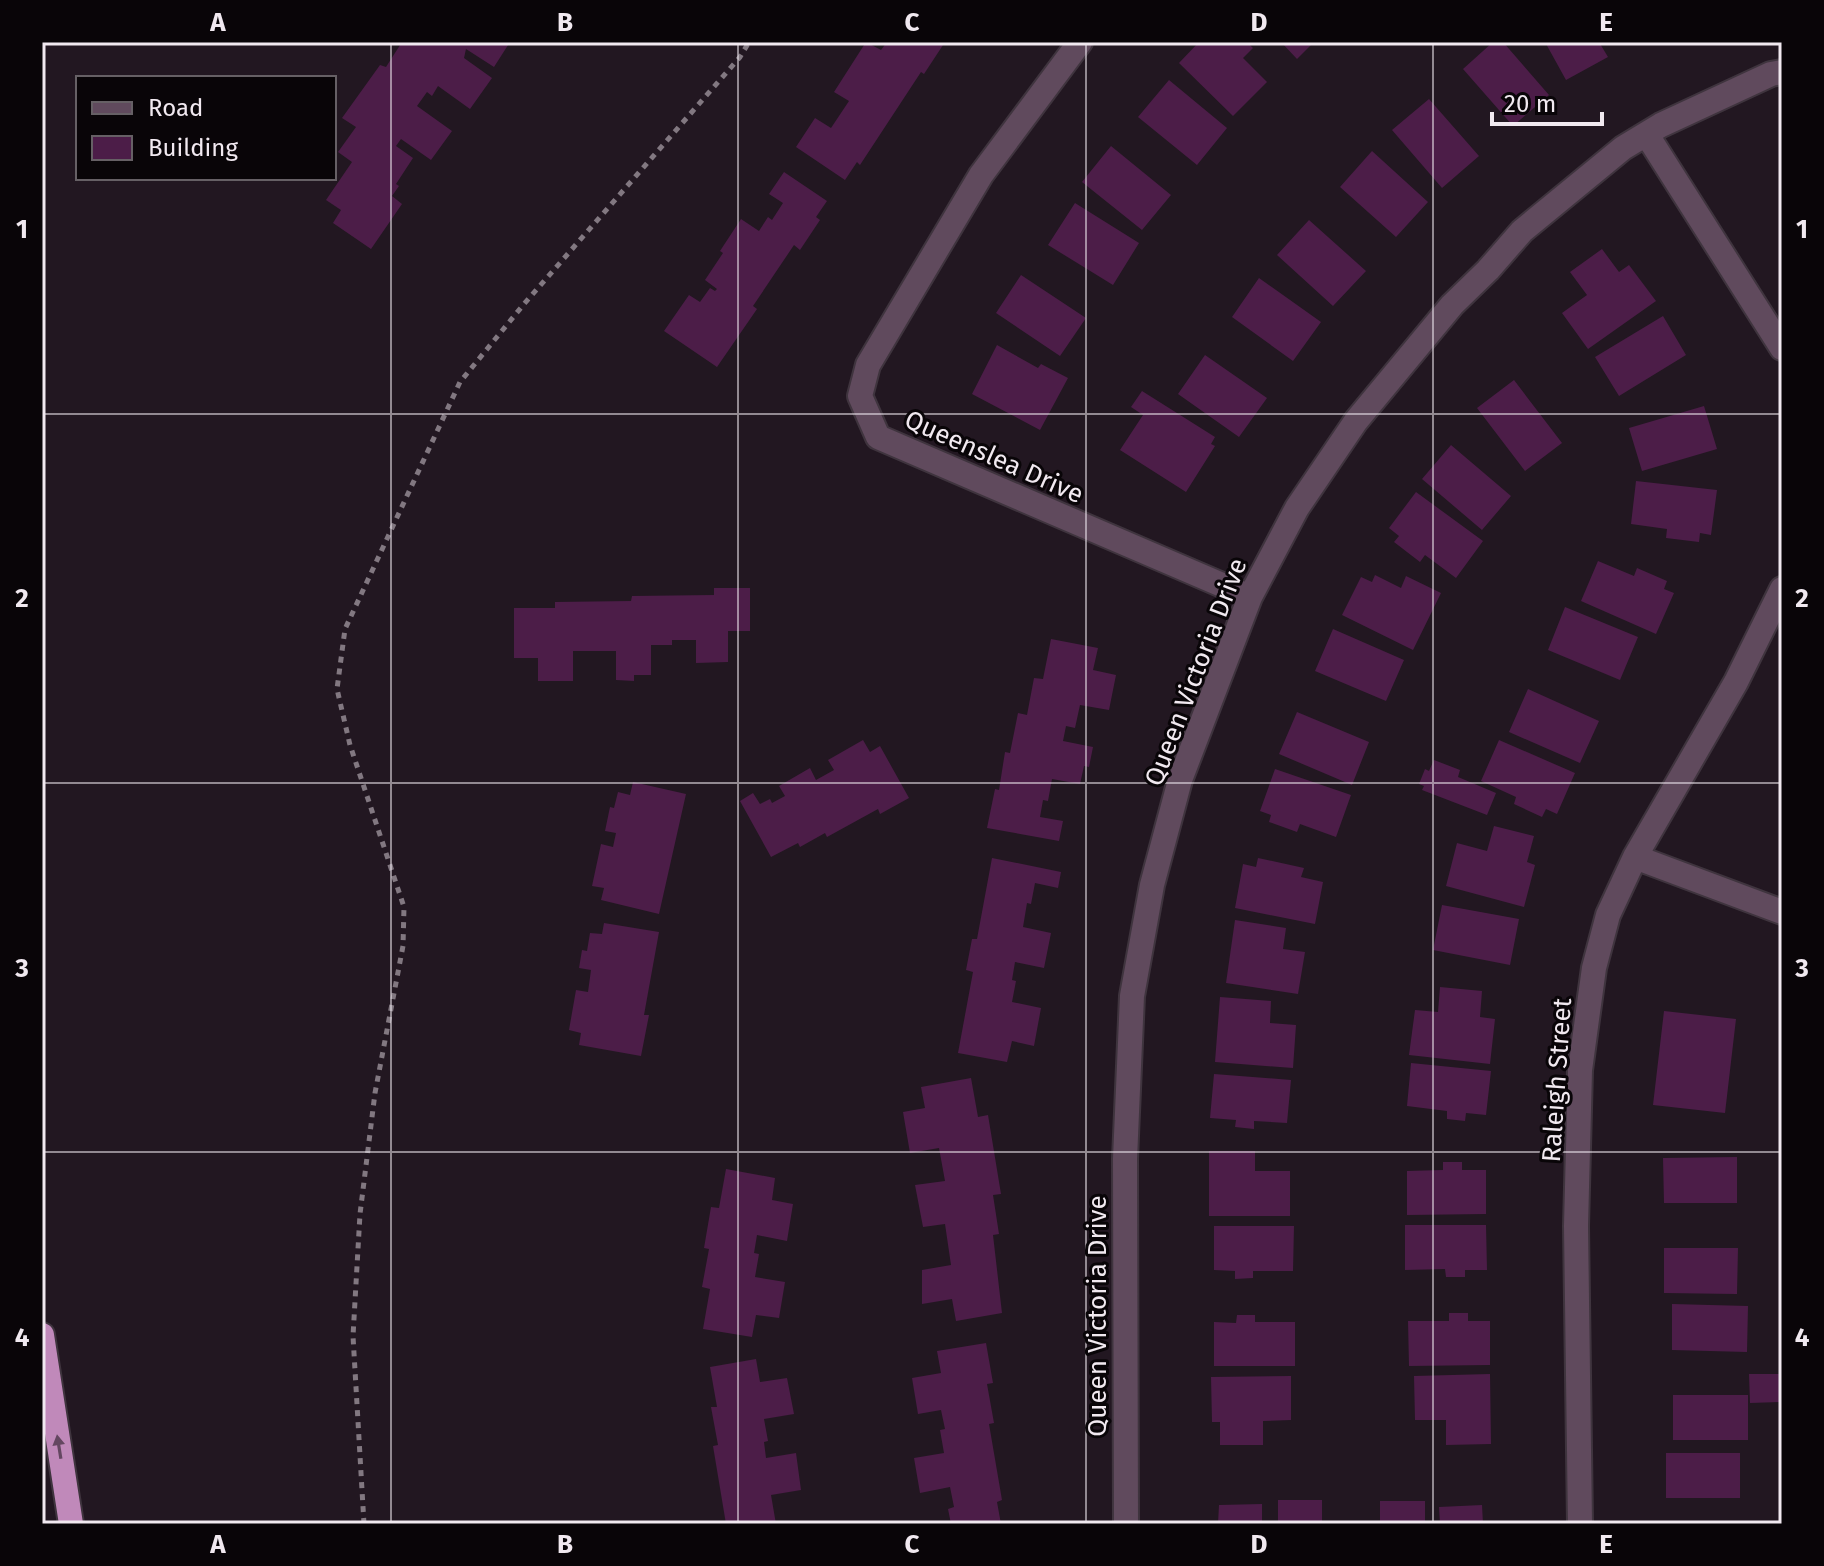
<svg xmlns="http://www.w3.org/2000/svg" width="1824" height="1566" viewBox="0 0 1824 1566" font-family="'Fira Sans',sans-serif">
<rect width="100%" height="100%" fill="#221721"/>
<path fill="#4c1d48" d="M402,42H510L494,67L466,49L464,58L492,78L470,109L438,86L432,96L427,92L417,106L452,131L431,160L401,139L396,146L413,158L396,184L399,186L392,196L402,204L371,249L333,223L341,210L326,200L352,162L338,152L356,127L342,118L380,65L386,67Z
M866,42L881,50L887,42H945L924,74L921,72L860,165L857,162L845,180L796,147L815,118L831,128L849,101L834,92Z
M1199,42H1247L1253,48L1243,58L1267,82L1233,116L1179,63Z
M1281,42H1314L1297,59Z
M1493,42H1503L1549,95L1513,126L1463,69Z
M1545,42H1599L1608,57L1566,80Z
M1169,80L1227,128L1197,165L1138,117Z
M1429,99L1479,156L1442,188L1392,130Z
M1111,146L1171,195L1142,230L1082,182Z
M1372,151L1428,202L1396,237L1340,187Z
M784,172L827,201L816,217L820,220L800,250L794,245L753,306L757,309L717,367L664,331L689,295L700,302L710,288L715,291L717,289L705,280L723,253L720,251L741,219L759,231L768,217L772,220L783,203L769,194Z
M1075,203L1139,243L1113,285L1048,245Z
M1309,220L1366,271L1333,306L1277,255Z
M1602,249L1619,272L1629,265L1656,301L1588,349L1562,313L1587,295L1570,272Z
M1021,275L1086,318L1060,356L996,313Z
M1259,278L1321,322L1293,361L1232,317Z
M1663,316L1686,355L1619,396L1595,357Z
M997,345L1038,368L1041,364L1068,378L1040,430L972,394Z
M1205,355L1267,398L1239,437L1178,394Z
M1514,380L1562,443L1525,471L1477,408Z
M1142,391L1215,437L1211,444L1215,446L1186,492L1120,450L1143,415L1131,407Z
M1704,406L1717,449L1642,471L1629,428Z
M1451,445L1511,496L1482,530L1422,479Z
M1636,481L1717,490L1711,535L1700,533L1699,542L1666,538L1667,529L1631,524Z
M1416,492L1483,541L1456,578L1425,555L1420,562L1394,542L1399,536L1389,528Z
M1598,561L1634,576L1637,568L1667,581L1664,589L1674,593L1656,634L1581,601Z
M1375,575L1401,588L1406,576L1441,593L1413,650L1342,615L1361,577L1372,582Z
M714,588H750V631H728V662L696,663V640H672V645H651V675H634V681L616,680V651H573V681H538V658H514V608H555V602L631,601L632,596L714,595Z
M1565,607L1638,637L1620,680L1548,650Z
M1333,629L1404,660L1386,701L1315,671Z
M1051,639L1098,648L1093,670L1116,675L1109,710L1080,705L1075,728L1066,726L1063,741L1093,747L1089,767L1084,766L1080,784L1052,779L1048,801L1043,800L1040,817L1063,821L1059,841L987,828L995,789L999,790L1005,752L1010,753L1018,713L1027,715L1034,678L1043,679Z
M1528,689L1599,721L1580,763L1509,732Z
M1297,712L1369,742L1352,785L1279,754Z
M863,740L870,752L880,746L909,798L880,814L878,809L827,837L825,833L800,847L798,843L771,857L740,801L753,793L760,804L770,799L772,803L785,796L779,786L810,768L816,780L834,770L828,760Z
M1499,740L1575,773L1557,814L1546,809L1542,817L1514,804L1516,797L1481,781Z
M1434,760L1460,770L1458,777L1496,793L1487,815L1422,790L1424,786L1419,784L1425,769L1429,771Z
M1275,769L1351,795L1336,837L1300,824L1297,832L1269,822L1271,815L1260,811Z
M633,782L686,794L659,914L601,900L604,888L592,886L601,844L613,847L616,833L605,831L610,807L614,808L618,792L630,795Z
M1494,826L1534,836L1527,862L1535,865L1524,907L1446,886L1457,843L1487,851Z
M992,858L1061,872L1058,888L1035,883L1031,904L1027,903L1023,927L1051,933L1044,968L1015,962L1012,980L1016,981L1012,1002L1041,1008L1034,1046L1012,1041L1007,1062L958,1053L973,972L966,970L972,939H977Z
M1258,858L1304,868L1301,877L1323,882L1315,924L1235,908L1243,864L1256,867Z
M1442,905L1519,919L1510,965L1433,950Z
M1235,920L1286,928L1283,949L1305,952L1298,994L1226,983Z
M604,923L659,932L644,1015H649L641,1056L579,1045L581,1033L569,1030L576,990L588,992L591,970L579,968L582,950L587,951L590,933L602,934Z
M1440,987L1482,991L1480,1017L1495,1019L1490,1064L1409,1055L1415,1010L1438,1012Z
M1220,997L1271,1001L1270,1023L1296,1025L1293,1068L1215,1062Z
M1664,1011L1736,1019L1725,1113L1653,1105Z
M1411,1063L1491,1071L1486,1115L1466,1113L1465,1121L1447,1119V1111L1407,1106Z
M1214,1074L1291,1080L1287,1123L1254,1121V1129L1235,1127L1236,1120L1210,1118Z
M971,1078L978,1117L988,1115L1001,1194L993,1195L999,1234L993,1235L1002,1313L956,1321L952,1299L922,1304V1270L951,1265L945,1224L923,1227L915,1185L945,1181L939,1148L910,1153L903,1112L925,1108L921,1087Z
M1209,1151H1255V1171H1290V1216H1209Z
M1737,1157V1203H1664L1663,1158Z
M1443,1162H1462V1170H1486V1214L1407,1215V1171L1443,1170Z
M726,1169L775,1178L772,1200L793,1204L787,1241L757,1235L754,1253L759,1254L755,1277L785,1282L779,1318L756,1315L752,1337L703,1329L710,1289L702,1287L709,1249L704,1248L711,1207L719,1208Z
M1405,1225H1486L1487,1270H1465V1277H1446L1445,1269L1405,1270Z
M1214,1226H1294L1293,1271H1253V1278L1235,1279V1271L1214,1270Z
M1664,1248H1738L1737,1294L1664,1293Z
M1672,1304L1748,1306L1747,1352L1672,1350Z
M1449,1313H1468V1321H1490V1365L1409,1366L1408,1321H1449Z
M1237,1315H1255V1322H1295V1366H1214V1322L1236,1323Z
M986,1343L993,1383L987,1384L994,1423L989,1424L1002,1500L997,1502L1001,1524H951L948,1509L954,1507L950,1487L920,1493L914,1458L944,1453L940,1430L945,1429L941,1410L918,1414L912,1378L941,1373L937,1351Z
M756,1359L760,1382L787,1378L794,1414L764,1419L768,1441L764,1442L766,1458L796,1453L801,1490L771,1495L776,1524H726L713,1446L718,1445L711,1407H717L710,1367Z
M1490,1374L1491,1444L1446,1445V1420H1415L1414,1376Z
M1749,1374H1782V1402L1750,1403Z
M1291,1376V1420L1263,1421V1445H1220V1422H1212L1211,1377Z
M1673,1395H1748V1440H1673Z
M1666,1453H1740V1498H1666Z
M1278,1500H1322V1524H1278Z
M1380,1501H1425V1524H1380Z
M1262,1504V1524H1218L1219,1505Z
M1482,1505L1483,1524H1440L1439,1507Z"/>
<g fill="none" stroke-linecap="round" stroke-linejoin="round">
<g stroke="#3f343e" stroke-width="28">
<path id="minor" d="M1080,42L981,175L868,365L860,396L878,437L1250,597
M1647,135L1782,348
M1635,857L1782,912
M1126,1524L1125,1159L1132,996L1152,885L1180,780L1250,597L1297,508L1356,421L1452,305L1488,270L1522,231L1623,148L1661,125L1771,74L1782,72
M1580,1524L1576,1226L1580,1070L1594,968L1608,915L1635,857L1736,682L1782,589"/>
</g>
<g stroke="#3f343e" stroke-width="28">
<path id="highway" d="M42,1335L71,1524"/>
</g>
<path stroke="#827881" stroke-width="5" stroke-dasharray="6 6" stroke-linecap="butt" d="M364,1524L353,1336L360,1214L375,1093L403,946L404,907L350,745L337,689L345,629L460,382L524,304L740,57L749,42"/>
<use href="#minor" stroke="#604a5d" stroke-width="24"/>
<use href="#highway" stroke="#c089ba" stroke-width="24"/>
</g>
<defs><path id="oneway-solid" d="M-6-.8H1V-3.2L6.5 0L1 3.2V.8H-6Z" transform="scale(2)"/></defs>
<use fill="#644761" href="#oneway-solid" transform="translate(59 1447) rotate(-99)"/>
<path fill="none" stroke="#f1e9f0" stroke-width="2" stroke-opacity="0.55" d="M391,42V1524M738,42V1524M1086,42V1524M1433,42V1524M42,414H1782M42,783H1782M42,1152H1782"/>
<g text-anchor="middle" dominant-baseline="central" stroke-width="6" stroke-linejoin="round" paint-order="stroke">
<g font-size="26" fill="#f1e9f0" stroke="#090508">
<text transform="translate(994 457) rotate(24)">Queenslea Drive</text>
<text transform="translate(1196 672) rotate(-69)">Queen Victoria Drive</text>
<text transform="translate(1557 1080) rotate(-86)">Raleigh Street</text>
<text transform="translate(1097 1316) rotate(-90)">Queen Victoria Drive</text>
</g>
</g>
<rect width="1824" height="1566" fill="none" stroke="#090508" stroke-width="88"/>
<rect x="76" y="76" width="260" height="104" fill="#090508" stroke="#666065" stroke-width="2"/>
<rect x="92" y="102" width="40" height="12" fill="#604a5d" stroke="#666065" stroke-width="2"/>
<text x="148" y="116" font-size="24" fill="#f1e9f0">Road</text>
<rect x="92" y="136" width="40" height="24" fill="#4c1d48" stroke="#666065" stroke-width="2"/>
<text x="148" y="156" font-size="24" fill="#f1e9f0">Building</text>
<path d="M1492 112v12h110v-12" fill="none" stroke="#f1e9f0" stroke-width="4"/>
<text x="1504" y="112" font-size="24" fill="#f1e9f0" stroke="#090508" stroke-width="6" paint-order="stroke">20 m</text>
<rect x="44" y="44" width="1736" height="1478" fill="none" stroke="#f1e9f0" stroke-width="3"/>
<g font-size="26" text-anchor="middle" font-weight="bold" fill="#f1e9f0">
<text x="218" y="31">A</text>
<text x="565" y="31">B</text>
<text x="912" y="31">C</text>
<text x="1259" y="31">D</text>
<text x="1606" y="31">E</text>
<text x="22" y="238">1</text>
<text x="1802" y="238">1</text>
<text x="22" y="607">2</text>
<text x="1802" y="607">2</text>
<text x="22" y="977">3</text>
<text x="1802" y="977">3</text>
<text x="22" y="1346">4</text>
<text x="1802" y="1346">4</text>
<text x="218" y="1553">A</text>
<text x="565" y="1553">B</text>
<text x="912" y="1553">C</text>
<text x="1259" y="1553">D</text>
<text x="1606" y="1553">E</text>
</g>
</svg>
